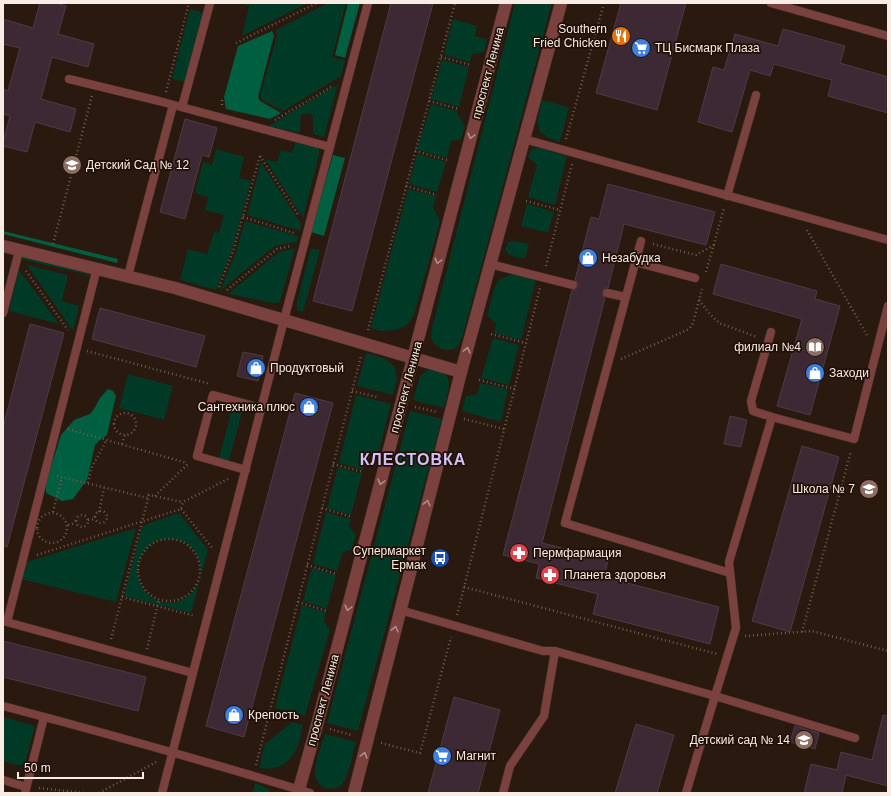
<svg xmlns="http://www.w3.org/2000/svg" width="891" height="796" viewBox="0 0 891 796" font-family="Arial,sans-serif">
<rect width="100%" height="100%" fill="#2a190e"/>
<path fill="#003a26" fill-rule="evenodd" d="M241,3H308L242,36L249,6Z
M328,3H346L332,57L345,60L341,76L283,111L262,100L260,95L277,36L276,30Z
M515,3H552L463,335C461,339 460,344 457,347C449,354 433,348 431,337C431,334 432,331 432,328Z
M190,9L204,13L187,82L172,79Z
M453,19L477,26L475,36L487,39L484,52L472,54L470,62L444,55Z
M442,60L469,67L459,107L431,99Z
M338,84L324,137L313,134V116C309,113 306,113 301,115L300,133L269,126Z
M542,100L569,107L560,142L549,138L540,132L537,122Z
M431,104L458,111L457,114L465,126L461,139L451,141L447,158L417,150Z
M296,140L313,145L319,149V155L303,218L265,159L277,162L281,150L292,153Z
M539,148L567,156L555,205L528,197L537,165L528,157L532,149Z
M216,149L244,157L239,178L251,181L232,250L216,290L180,280L188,249L207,254L214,232L219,233L224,215L205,210L208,197L195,193L203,162L212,165Z
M417,154L446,162L437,192L409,184Z
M261,162L301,224L300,231L247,215Z
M408,189L436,196L433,207L440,221L414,315L406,326L395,330L380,331L371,328Z
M527,204L554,212L548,233L521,226Z
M245,221L298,236L297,242L275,246L220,291L236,252Z
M515,241L529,244L525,258C518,258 510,257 505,250L508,242Z
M295,248L280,302L273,303L228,294L279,252Z
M311,248L320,250L303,312L297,310V302Z
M21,254L94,272L93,276L20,259Z
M27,265L68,275L62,301L79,306L73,331Z
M19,270L59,324L9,311Z
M509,275H523L536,279L521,340L494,333L496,323L487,316L494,289L499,280Z
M493,338L519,345L509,385L481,378Z
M366,353L384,358L395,367L397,379L393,395L357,386Z
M427,370C457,368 449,388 444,408L413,400L420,376Z
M128,374L173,386L164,420L119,408Z
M480,383L508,389L501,422L462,411L466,396L477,394Z
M356,395L391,404L379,451L368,453L363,470L339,463Z
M234,401L244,404L228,465L218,462Z
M410,411L442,419L358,731L327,723Z
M338,467L362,474L351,515L327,508Z
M326,512L351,519L349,526L356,534L352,549L343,552L337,571L313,564Z
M179,513L208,550L191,613L124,596L142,526ZM165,539C168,539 171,538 174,539C193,541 204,560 200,578C198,587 192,594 184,599C153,615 124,578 144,551C147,547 152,543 156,541C159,540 162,539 165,539Z
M136,528L116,602L21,579L24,563Z
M312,568L336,575L327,609L303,601Z
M302,605L326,612L324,621L330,630L305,716L275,708Z
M3,717L35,726L25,763C19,768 10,763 3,761Z
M292,722L303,725C301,733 300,743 296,750C289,765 274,771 259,768L265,744Z
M325,734L356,742C353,753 349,775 343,783C340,787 334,789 329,789C320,788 313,778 315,769C316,759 322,744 325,734Z
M255,783C262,785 267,788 272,793H252Z"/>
<path fill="#005f40" d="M348,3H360L345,58L335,55Z
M272,31L274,36L258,97L260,101L281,113L270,119L226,109L224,97L238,46Z
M333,155L345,158L324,236L311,232Z
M3,231L118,259L117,263L3,234Z
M108,389L113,391L116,396L107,435L100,440L95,445L87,480L73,499L62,501L46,493V483L61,435L74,420L90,414L94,409L100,398Z"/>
<path fill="#3c2934" stroke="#4f3b47" d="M40,3H56L66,6L58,34L94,44L88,67L52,57L41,99L76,109L70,132L35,122L27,152L3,146V142L10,116L3,114V89L8,91L20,48L3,44V19L33,28Z
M391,3H433L352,311L313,301Z
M621,3H686L657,110L596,93Z
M783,29L845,46L840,63L888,77V113L828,96L832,80L774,64L770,76L750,70L732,132L698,122L713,67L724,70L735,34L778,46Z
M185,119L217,128L209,157L202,155L185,219L160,212Z
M608,184L715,212L706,245L624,224L608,288H605L602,291V295L605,298L542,543L608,560L604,577L719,607L710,644L593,614L598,594L536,578L539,564L503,555L572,290H575L578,287V283L575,280L591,217L599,219Z
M721,264L817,291L815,299L840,306L810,415L777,406L802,319L713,294Z
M100,308L205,336L196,367L92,339Z
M30,324L64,333L7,547L3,546V428Z
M243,352L263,356L258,381L237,376Z
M295,393L333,403L244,737L206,726Z
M730,416L747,420L741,447L724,444Z
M802,446L839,457L790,632L752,621Z
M3,641L146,677L138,711L3,677Z
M454,697L500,710L478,793H428Z
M883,715L888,716V786L846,775L842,793H804L811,764L837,770L841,752L872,760Z
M636,724L674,735L657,793H615Z
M795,726L819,733L815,749L790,742Z"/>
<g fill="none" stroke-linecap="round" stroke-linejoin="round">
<g stroke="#47372c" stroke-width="9">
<path id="service" d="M771,3L888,36
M69,79L159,101L330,147
M182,107L210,3
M524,139L888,240
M727,196L756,95
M641,241L565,523L730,573
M635,262L695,278
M490,264L573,285
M128,276L141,226L173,105
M607,293L625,297
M3,313L19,251
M771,332L751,401L753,411L772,417
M246,470L197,456L213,395L261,408
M400,610L543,651H555L715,696L855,738
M3,621L193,673
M7,622L97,268
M3,706C106,733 208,762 310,793
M3,780L26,787
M25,793L44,717
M162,793L284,320L368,3
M503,793L510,766L544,716L555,651
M686,793L715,696L736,628L729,562L772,417L854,439L888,306"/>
</g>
<g stroke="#47372c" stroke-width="13">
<path id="minor" d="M3,246L175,288L461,372"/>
</g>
<g stroke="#47372c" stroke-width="13">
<path id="tertiary" d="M298,793L317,725L506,3
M354,793L461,372L561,3"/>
</g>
<path stroke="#6b5c52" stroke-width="2.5" stroke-dasharray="1 3" stroke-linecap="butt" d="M236,43L317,3
M441,57L471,65
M166,92L189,3
M429,101L459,109
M222,105V97
M275,120L333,86
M566,139L604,3
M415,151L447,160
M260,156L299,216
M406,186L437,195
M526,201L560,210
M243,217L294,233
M807,230L868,337
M53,244L92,96
M653,244L696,255L714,245
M546,266L572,164
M26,271L68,330
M706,272L724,208
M219,287L233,251L260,156
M227,290L277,249L291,246
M699,300L709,313L719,323L757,337
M368,330L455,3
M491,334L526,343
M87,351L210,384
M621,359L687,330L690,328L693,323L702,289
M479,380L515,389
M352,391L377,397
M415,407L437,412
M114 424a11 11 0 1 1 22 0a11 11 0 1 1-22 0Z
M464,419L504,429
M68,429L187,463
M122,444L125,435
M333,464L363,472
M57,476L148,498
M88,483L91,469L104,445L106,440
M155,496L189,463
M322,508L352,517
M181,509L213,549
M95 517a6 6 0 1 1 12 0a6 6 0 1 1-12 0Z
M53,512L62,477
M99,512L104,488
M37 528a15 15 0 1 1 30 0a15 15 0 1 1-30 0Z
M76 521a6 6 0 1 1 12 0a6 6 0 1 1-12 0Z
M88,520L95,519
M68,525L76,523
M138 570a31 31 0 1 1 62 0a31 31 0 1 1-62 0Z
M37,555L181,509L183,502L230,478
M307,565L337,574
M464,587L717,654
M122,597L195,616
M298,602L327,611
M457,615L540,288
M802,632L851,451
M745,636L812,631L888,651
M111,639L149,495L183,502
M147,649L159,600
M269,713L291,719
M330,729L351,735
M381,743L420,753L451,637
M256,765L361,356
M39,788L84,793
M99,793L158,761"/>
<use href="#service" stroke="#7a413e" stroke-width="8"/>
<use href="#minor" stroke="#7a413e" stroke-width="12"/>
<use href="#tertiary" stroke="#7a413e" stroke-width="12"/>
</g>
<defs><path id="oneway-chevron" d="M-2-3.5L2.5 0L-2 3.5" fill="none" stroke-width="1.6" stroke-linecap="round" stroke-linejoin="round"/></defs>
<g stroke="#b38e89">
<use href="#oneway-chevron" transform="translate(471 136) rotate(105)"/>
<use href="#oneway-chevron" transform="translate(438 261) rotate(105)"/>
<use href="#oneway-chevron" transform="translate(467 350) rotate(-75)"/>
<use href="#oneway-chevron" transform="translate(381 482) rotate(105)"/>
<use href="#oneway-chevron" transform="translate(427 503) rotate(-76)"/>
<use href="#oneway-chevron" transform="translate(348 608) rotate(105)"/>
<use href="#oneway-chevron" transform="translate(395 629) rotate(-76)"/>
<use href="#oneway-chevron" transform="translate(364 755) rotate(-75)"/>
</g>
<defs>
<g id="restaurant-disc" transform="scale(1)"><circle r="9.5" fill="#e8710a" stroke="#201005"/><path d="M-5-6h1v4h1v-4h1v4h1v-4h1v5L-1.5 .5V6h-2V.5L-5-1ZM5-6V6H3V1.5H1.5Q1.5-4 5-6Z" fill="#fff"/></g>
<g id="supermarket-disc" transform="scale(1)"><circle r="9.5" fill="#3f7fe0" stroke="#201005"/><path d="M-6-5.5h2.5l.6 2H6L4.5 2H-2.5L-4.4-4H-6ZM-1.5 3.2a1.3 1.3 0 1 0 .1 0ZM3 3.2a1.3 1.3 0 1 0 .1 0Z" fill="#fff"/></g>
<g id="school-disc" transform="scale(1)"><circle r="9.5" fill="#8d6e63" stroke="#201005"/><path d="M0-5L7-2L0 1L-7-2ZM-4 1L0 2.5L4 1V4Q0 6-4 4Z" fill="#fff"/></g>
<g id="shop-disc" transform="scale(1)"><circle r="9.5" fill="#3f7fe0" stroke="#201005"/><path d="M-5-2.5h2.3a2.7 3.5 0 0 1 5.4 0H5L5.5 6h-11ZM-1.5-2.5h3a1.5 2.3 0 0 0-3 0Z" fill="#fff"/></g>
<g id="library-disc" transform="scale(1)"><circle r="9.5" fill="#8d6e63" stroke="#201005"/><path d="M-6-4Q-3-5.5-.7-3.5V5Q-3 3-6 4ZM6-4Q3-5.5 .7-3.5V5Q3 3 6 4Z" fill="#fff"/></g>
<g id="pharmacy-disc" transform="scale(1)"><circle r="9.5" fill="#e0444e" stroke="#201005"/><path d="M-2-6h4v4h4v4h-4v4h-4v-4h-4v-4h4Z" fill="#fff"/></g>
<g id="bus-disc" transform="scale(1)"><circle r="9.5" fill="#1a4fb4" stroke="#201005"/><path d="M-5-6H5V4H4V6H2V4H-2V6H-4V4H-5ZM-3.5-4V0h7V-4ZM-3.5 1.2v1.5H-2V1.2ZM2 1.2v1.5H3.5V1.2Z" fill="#fff"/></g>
</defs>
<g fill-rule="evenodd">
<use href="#restaurant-disc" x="621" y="36"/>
<use href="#supermarket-disc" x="641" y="48"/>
<use href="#school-disc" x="72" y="165"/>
<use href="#shop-disc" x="588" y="258"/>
<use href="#library-disc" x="815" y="347"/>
<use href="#shop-disc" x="256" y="368"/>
<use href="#shop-disc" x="815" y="373"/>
<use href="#shop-disc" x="309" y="407"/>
<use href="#school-disc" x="869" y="489"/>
<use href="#pharmacy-disc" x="519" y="553"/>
<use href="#bus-disc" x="440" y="558"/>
<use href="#pharmacy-disc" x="550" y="575"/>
<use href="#shop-disc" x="234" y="715"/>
<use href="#school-disc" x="804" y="740"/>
<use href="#supermarket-disc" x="442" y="756"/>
</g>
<g text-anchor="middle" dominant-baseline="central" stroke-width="3.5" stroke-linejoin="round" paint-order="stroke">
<g font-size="12" fill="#f8ece4" stroke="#201005" text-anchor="start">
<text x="607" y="29" text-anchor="end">Southern<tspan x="607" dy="14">Fried Chicken</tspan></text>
<text x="655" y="48">ТЦ Бисмарк Плаза</text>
<text x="86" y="165">Детский Сад № 12</text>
<text x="602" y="258">Незабудка</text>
<text x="801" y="347" text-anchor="end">филиал №4</text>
<text x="270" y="368">Продуктовый</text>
<text x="829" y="373">Заходи</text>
<text x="295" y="407" text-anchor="end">Сантехника плюс</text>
<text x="855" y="489" text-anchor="end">Школа № 7</text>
<text x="426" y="551" text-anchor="end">Супермаркет<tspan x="426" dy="14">Ермак</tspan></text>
<text x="533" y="553">Пермфармация</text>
<text x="564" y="575">Планета здоровья</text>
<text x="248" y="715">Крепость</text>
<text x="790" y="740" text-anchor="end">Детский сад № 14</text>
<text x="456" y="756">Магнит</text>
</g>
<g font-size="12" fill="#f8ece4" stroke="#201005">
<text transform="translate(488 73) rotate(-75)">проспект Ленина</text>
<text transform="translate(406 387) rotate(-75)">проспект Ленина</text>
<text transform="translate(323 700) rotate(-75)">проспект Ленина</text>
</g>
<g font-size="16" font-weight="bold" letter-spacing="1" fill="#d3c0f8" stroke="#201005">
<text x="413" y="459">КЛЕСТОВКА</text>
</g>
</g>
<rect width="891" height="796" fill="none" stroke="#f8ece4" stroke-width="8"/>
<path d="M18 772v6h125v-6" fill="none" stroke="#f8ece4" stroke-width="2"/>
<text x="24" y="772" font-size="12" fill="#f8ece4" stroke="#201005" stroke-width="3" paint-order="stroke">50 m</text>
</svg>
